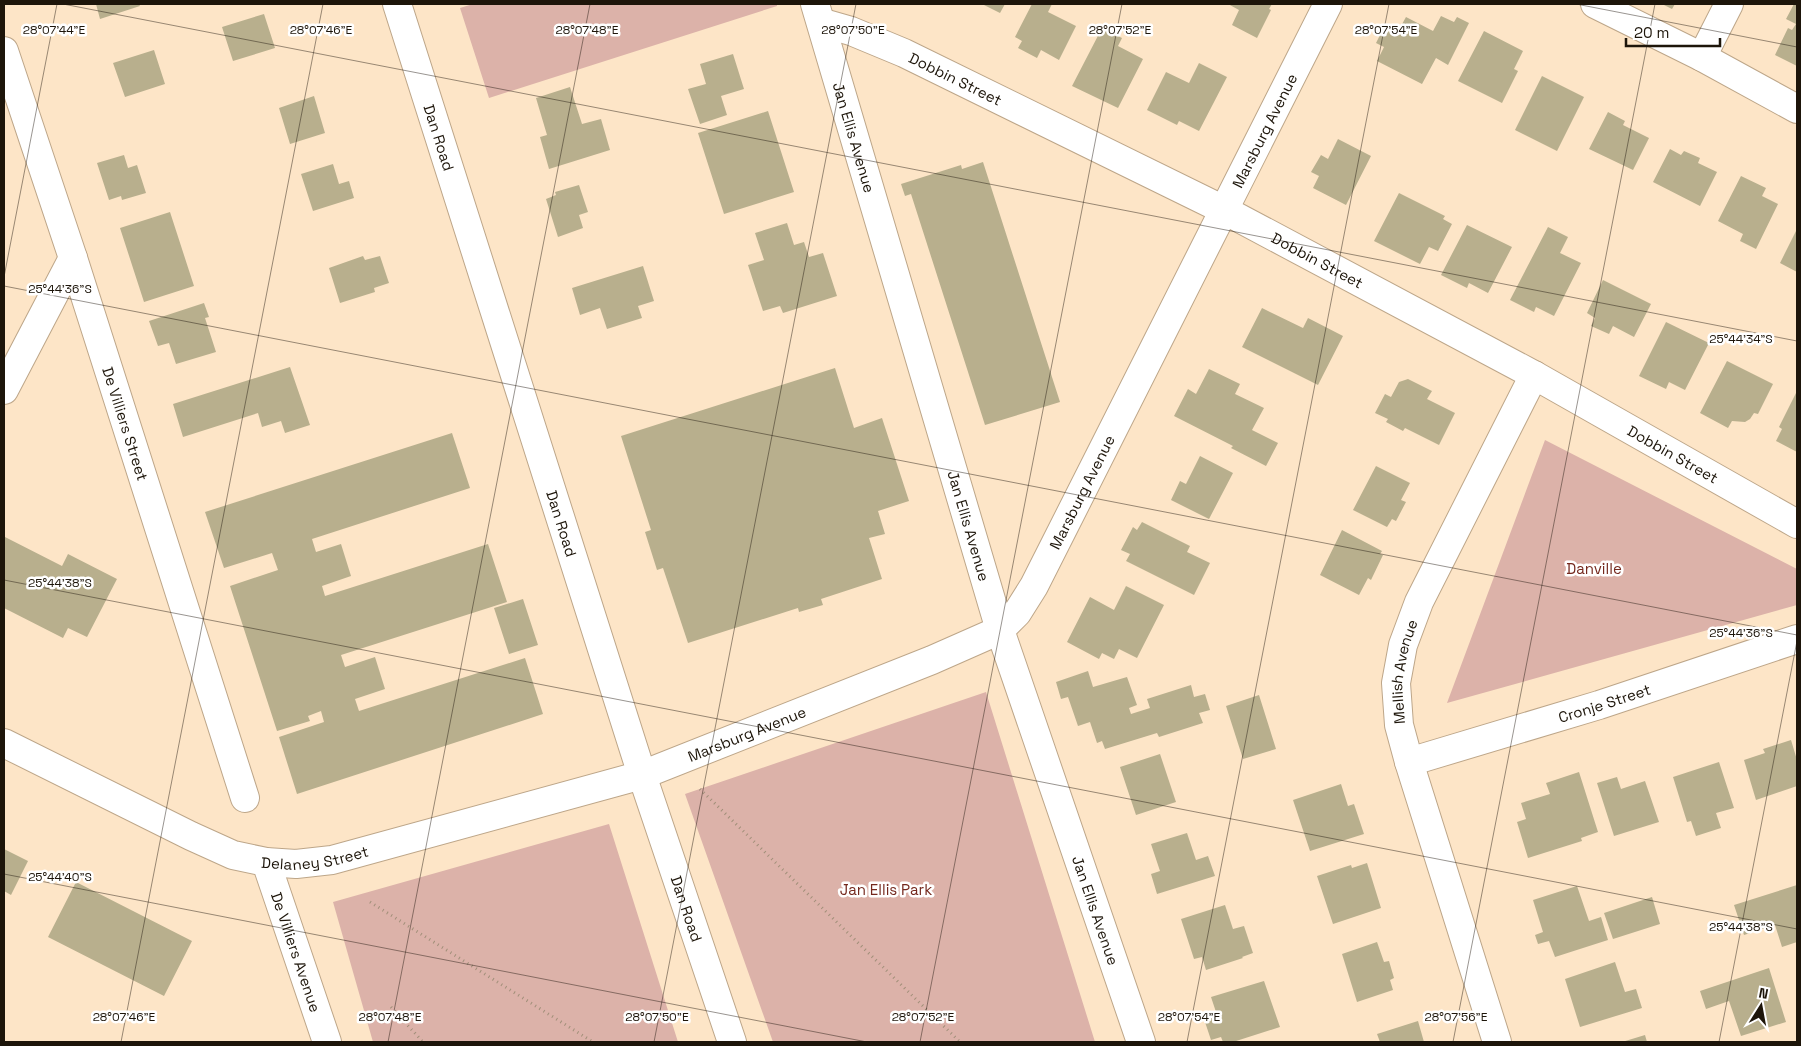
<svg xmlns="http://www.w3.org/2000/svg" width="1801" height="1046" viewBox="0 0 1801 1046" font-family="'Space Grotesk',sans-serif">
<rect width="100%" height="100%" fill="#fde5c7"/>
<path fill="#dcb2a9" d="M473,4H777V6L489,98L460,8Z
M1545,440L1797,569V605L1447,703Z
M986,692L1095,1042H773L685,794Z
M609,824L678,1042H373L333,902Z"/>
<path fill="#b8af8d" d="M96,4H139L140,6L100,19Z
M982,4H1005L1000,13Z
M1032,4H1052L1048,12L1076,26L1059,60L1041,50L1037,58L1018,48L1022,41L1015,37Z
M1228,4H1272L1269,9L1271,10L1257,38L1232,25L1239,10Z
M1662,4H1675L1672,9Z
M1794,4H1797V66L1775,55L1788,28L1792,30L1796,24L1786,19Z
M264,14L275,48L233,61L222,27Z
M1441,16L1454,22L1457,17L1469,23L1448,65L1436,58L1422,84L1377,61L1384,47L1376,43L1383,29L1396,35L1406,17L1433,31Z
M1102,28L1122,38L1118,46L1143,59L1118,108L1072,86Z
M1484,31L1523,51L1514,69L1518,71L1502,103L1458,81Z
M154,50L165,84L125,97L113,63Z
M733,54L744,89L721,96L727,115L700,124L688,89L706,84L700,64Z
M1199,63L1227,77L1199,131L1179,121L1177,125L1147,110L1166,72L1189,83Z
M1542,76L1584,97L1557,151L1515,130Z
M570,87L582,124L601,119L610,150L549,169L540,137L547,135L536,98Z
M314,96L325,133L290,144L279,108Z
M768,111L794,192L724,214L698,133Z
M1608,112L1625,121L1623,125L1649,138L1633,170L1589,149Z
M1338,139L1371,156L1346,205L1313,188L1319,176L1311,172L1321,155L1328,159Z
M1670,149L1681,155L1684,151L1700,158L1698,163L1717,172L1700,206L1653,182Z
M124,155L128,168L137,165L146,193L122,200L121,196L109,200L97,163Z
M983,162L1060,402L985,425L911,194L905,196L901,184L961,165L962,169Z
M333,164L339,184L349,181L354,198L313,211L301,174Z
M1741,176L1766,188L1762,196L1778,204L1756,249L1740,241L1743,234L1718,221Z
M579,185L588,212L579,215L583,228L558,237L546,199L556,195L555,192Z
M1399,193L1445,216L1443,219L1452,224L1438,251L1429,247L1420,264L1374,241Z
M170,212L194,286L144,302L120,228Z
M787,223L794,245L804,242L809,257L823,253L837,296L783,313L780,306L763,311L748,265L764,260L755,233Z
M1467,225L1512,247L1488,293L1469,283L1467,288L1441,275Z
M1548,227L1568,237L1560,253L1581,263L1554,316L1536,307L1534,312L1510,300Z
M1797,229V272L1780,263Z
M363,256L365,260L380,256L389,283L374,288L375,292L340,303L329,268Z
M643,266L654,301L638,306L642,318L607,329L600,308L580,315L572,288Z
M1603,280L1651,304L1634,337L1613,326L1609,334L1591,326L1595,318L1587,313Z
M204,303L209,317L205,318L216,352L176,364L169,343L158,346L149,321Z
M1262,308L1303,328L1308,318L1343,336L1318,385L1242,347Z
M1666,322L1709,343L1685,390L1669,382L1666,389L1639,376Z
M1727,361L1773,384L1758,414L1754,413L1750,419L1745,422L1732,421L1728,428L1700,413Z
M290,367L310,425L285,433L281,421L262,427L258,413L183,437L173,404Z
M835,368L854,428L882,418L909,501L878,511L885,534L869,538L882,579L821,599L823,605L799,612L798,608L688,643L663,568L657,570L645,532L651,530L621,436Z
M1209,369L1240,384L1235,394L1264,408L1252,430L1278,443L1266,466L1231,448L1233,446L1174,416L1188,389L1196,394Z
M1408,379L1432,391L1427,399L1455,413L1439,445L1405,428L1403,431L1386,422L1388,419L1375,413L1385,394L1391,397L1399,382Z
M1797,391V452L1776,441L1782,429L1779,427Z
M452,433L470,488L312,539L316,552L341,544L351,576L322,586L325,596L488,544L507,602L341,655L345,667L375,657L385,689L355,699L359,711L525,658L543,714L297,794L279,737L324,722L321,711L308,716L310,721L277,731L230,586L278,570L272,553L224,568L205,512Z
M1200,456L1233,473L1209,519L1171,500L1180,481L1186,484Z
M1376,466L1410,483L1401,500L1406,502L1396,521L1392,519L1387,527L1353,510Z
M1142,522L1190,546L1187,552L1210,563L1194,595L1126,561L1130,554L1121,550L1133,527L1137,530Z
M1342,530L1382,551L1380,554L1383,555L1371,580L1368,578L1359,595L1320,575Z
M5,537L62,566L68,554L117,579L87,637L68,628L63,638L4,608V541Z
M1126,586L1164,605L1137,658L1119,649L1114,659L1102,653L1099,659L1067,642L1090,597L1114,610Z
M523,599L538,645L509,654L494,608Z
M1088,671L1093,687L1127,677L1137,705L1129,708L1131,714L1150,708L1147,699L1191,685L1194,697L1205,694L1210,710L1199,713L1203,723L1159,737L1157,733L1105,749L1102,741L1097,743L1090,722L1078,726L1068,697L1061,699L1056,682Z
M1259,695L1276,749L1243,759L1226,706Z
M1791,740L1797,760V786L1756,800L1744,760L1765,753L1763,749Z
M1160,754L1176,802L1136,815L1120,767Z
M1719,762L1734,808L1716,813L1721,828L1696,836L1691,821L1687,822L1673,777Z
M1579,772L1598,832L1581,838L1582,841L1528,858L1517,822L1526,819L1521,803L1550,794L1546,783Z
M1617,777L1621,789L1645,781L1659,822L1614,836L1597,783Z
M1341,784L1348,806L1354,804L1364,834L1310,851L1293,800Z
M1187,833L1196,860L1208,856L1215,876L1157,894L1151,874L1160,871L1151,844Z
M4,849L28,861L11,895L4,891Z
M1367,863L1381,908L1333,924L1317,876L1351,865L1352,868Z
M76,882L192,941L164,996L48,937Z
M1797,885V942L1782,947L1775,925L1744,935L1734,905Z
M1577,886L1589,921L1601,917L1608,940L1555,957L1549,941L1538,944L1535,935L1543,932L1533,900Z
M1652,897L1660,924L1613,939L1604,913Z
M1225,905L1233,929L1244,926L1253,953L1242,957L1243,958L1206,970L1202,957L1194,959L1181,919Z
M1377,942L1384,962L1389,961L1394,978L1390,980L1393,990L1357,1002L1342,954Z
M1615,962L1625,992L1636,989L1642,1008L1580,1027L1565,979Z
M1769,968L1786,1022L1741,1036L1729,1001L1706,1009L1700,991Z
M1264,981L1280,1027L1233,1042H1223L1221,1037L1211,1040L1204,1019L1217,1015L1211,997Z
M1418,1021L1424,1042H1380L1377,1034Z
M1645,1035L1647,1042H1622Z"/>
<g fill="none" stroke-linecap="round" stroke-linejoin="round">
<g stroke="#bda689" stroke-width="30">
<g id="minor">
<path id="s1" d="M397,4L642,775L732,1042"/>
<path id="s2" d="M815,4L1000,630L1141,1042"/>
<path d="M1595,4L1702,57L1797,109"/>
<path id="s3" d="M823,23L851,31L904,53L1224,210L1534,375L1797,524"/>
<path id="s4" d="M4,51L73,258L245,798"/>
<path d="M1702,57L1729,4"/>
<path d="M4,390L73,258"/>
<path id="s5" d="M4,743L191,836L233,855L266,862L296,864L332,860L642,775L932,660L1000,630L1017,613L1034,586L1328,4"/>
<path id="s6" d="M1409,762L1599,705L1797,639"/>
<path id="s7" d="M266,862L327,1042"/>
<path id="s8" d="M1497,1042L1409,762L1399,725L1396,683L1403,645L1419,602L1534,375"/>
</g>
</g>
<path stroke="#a18f79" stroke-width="3" stroke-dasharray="1 4" stroke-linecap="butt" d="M700,789L960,1042
M370,902L593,1042
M391,1007L423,1042"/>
<use href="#minor" stroke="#fff" stroke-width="28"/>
</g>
<path fill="none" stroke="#1d150a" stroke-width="1" stroke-opacity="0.45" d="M63,4L1797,341M1576,4L1797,47M4,277L57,4M4,286L1797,635M4,580L1797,929M4,874L867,1042M121,1042L323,4M388,1042L590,4M654,1042L856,4M920,1042L1122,4M1187,1042L1389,4M1453,1042L1655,4M1719,1042L1797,641"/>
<g text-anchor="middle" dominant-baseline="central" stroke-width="5" stroke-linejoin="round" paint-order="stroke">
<g font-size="15" fill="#1d150a" stroke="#fff">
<text stroke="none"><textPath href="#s3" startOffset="144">Dobbin Street</textPath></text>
<text stroke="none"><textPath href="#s5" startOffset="1629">Marsburg Avenue</textPath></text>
<text stroke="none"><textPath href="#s2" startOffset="139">Jan Ellis Avenue</textPath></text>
<text stroke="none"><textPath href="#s1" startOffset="140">Dan Road</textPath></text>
<text stroke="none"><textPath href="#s3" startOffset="549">Dobbin Street</textPath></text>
<text stroke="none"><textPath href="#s4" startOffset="392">De Villiers Street</textPath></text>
<text stroke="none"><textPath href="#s3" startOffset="954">Dobbin Street</textPath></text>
<text stroke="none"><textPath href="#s5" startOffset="1224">Marsburg Avenue</textPath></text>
<text stroke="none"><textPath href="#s1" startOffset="545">Dan Road</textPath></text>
<text stroke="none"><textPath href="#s2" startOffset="544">Jan Ellis Avenue</textPath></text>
<text stroke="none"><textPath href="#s8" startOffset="386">Mellish Avenue</textPath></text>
<text stroke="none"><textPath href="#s6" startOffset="204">Cronje Street</textPath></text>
<text stroke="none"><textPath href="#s5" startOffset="789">Marsburg Avenue</textPath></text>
<text stroke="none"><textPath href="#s5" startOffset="338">Delaney Street</textPath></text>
<text stroke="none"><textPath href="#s1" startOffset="950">Dan Road</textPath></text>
<text stroke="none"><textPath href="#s2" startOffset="949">Jan Ellis Avenue</textPath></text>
<text stroke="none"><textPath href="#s7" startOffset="95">De Villiers Avenue</textPath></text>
</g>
<g font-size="15" fill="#74281d" stroke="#fff">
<text x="1594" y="568">Danville</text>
<text x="886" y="889">Jan Ellis Park</text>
</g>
</g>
<g font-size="12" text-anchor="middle" fill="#1d150a" stroke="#fff" stroke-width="5" stroke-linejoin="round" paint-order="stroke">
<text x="54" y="34">28°07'44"E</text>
<text x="321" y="34">28°07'46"E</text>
<text x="587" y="34">28°07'48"E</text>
<text x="853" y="34">28°07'50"E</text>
<text x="1120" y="34">28°07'52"E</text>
<text x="1386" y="34">28°07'54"E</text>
<text x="60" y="293">25°44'36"S</text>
<text x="1741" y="343">25°44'34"S</text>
<text x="60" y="587">25°44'38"S</text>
<text x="1741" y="637">25°44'36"S</text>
<text x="60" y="881">25°44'40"S</text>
<text x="1741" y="931">25°44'38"S</text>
<text x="124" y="1021">28°07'46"E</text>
<text x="390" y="1021">28°07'48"E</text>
<text x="657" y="1021">28°07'50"E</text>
<text x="923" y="1021">28°07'52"E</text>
<text x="1189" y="1021">28°07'54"E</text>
<text x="1456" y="1021">28°07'56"E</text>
</g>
<rect width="1801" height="1046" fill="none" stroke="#1d150a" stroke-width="10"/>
<g transform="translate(1761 1006) rotate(11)" stroke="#ffffff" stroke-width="4" paint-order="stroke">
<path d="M0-4L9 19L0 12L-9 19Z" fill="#1d150a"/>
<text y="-8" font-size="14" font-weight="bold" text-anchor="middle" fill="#1d150a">N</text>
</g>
<path d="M1626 38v8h94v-8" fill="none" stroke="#1d150a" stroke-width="2.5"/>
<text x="1634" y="38" font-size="15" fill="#1d150a" stroke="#ffffff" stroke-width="4" paint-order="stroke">20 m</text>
</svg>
